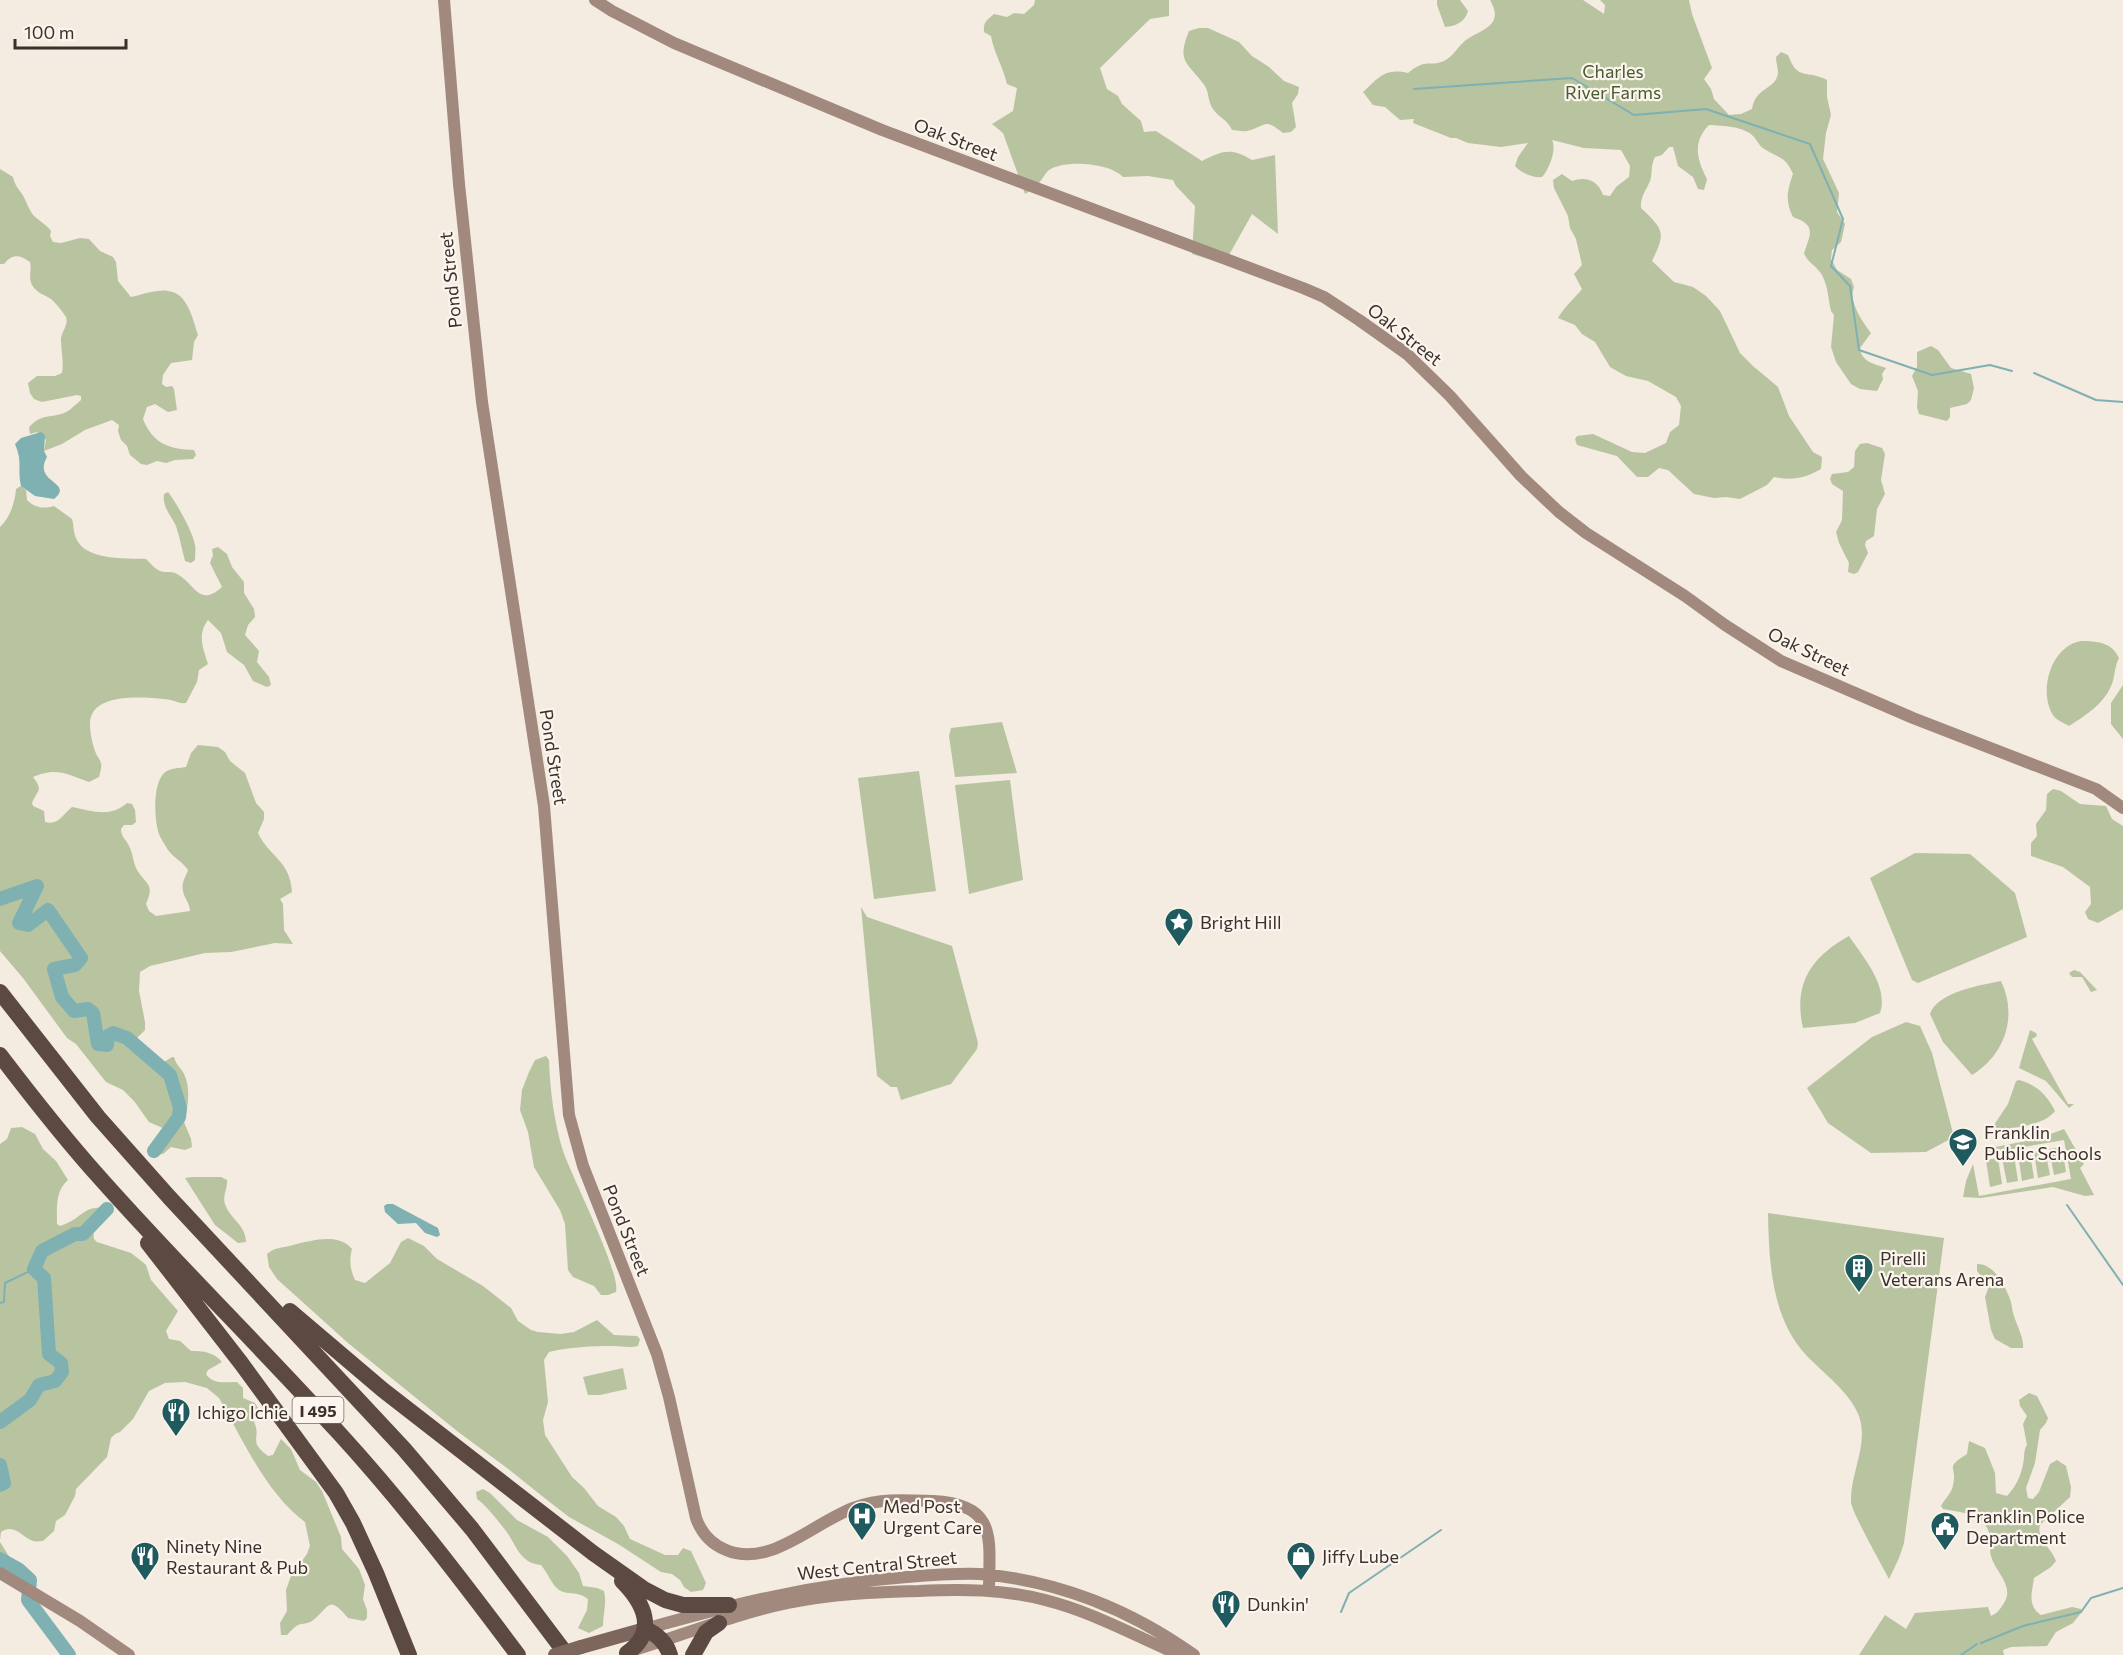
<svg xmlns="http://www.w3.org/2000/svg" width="2123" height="1655" viewBox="0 0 2123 1655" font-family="Commissioner,sans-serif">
<rect width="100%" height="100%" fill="#f4ebe1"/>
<path fill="#b8c4a0" d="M1035,0H1169V16L1150,19L1100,68L1107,89L1118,96L1122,104L1141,121L1144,132L1156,131L1202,161C1224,150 1231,148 1252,160L1275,155L1278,234L1252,214L1224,264L1192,254L1195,206L1176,186L1173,180L1148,176L1123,177C1111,163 1065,159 1049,170C1044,174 1042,181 1037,185C1034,189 1029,191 1025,194L1003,133L992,124L1013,111L1017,88L1007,84C1003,67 994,53 991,36L984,32C983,22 987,20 994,14L1007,17L1014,13L1024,14L1034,5Z
M1437,0H1460L1468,11C1465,22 1456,26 1445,27L1437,5Z
M1490,0H1583L1604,14L1605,5L1600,0H1689L1692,14L1712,68L1704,79L1711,89L1714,99L1729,115L1741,114L1752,109C1756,86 1776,90 1778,73C1778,68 1776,62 1776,57L1781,52L1788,55C1798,82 1807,69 1827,80V97L1831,115L1826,133L1823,159L1839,193L1837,212L1845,224L1841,242L1832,250L1831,259L1837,270L1851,279L1854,287C1848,302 1863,322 1871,333L1860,348C1861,362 1875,364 1886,368L1882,374L1883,379L1877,391L1860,389L1851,384L1836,362L1831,347L1834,315L1831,311C1828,298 1828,283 1820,272C1815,265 1807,262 1804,253C1811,233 1816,225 1793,217C1785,201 1787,191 1793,174C1786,157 1781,159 1766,150C1760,147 1758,142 1754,137C1745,126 1722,126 1709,125C1692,142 1697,160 1707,179L1704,190L1698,189L1693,177L1678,166L1673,147H1669L1662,155L1655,157C1650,167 1653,172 1650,181C1646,191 1640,197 1641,208C1664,230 1666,232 1652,261L1674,282L1693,287L1706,296L1720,311L1740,353L1753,366L1778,387L1789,416L1813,452L1822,457L1821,469C1805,478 1793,481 1774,477L1767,485L1740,499L1726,497L1714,498L1694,494L1668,470L1659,468L1648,477H1637L1617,456L1577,445L1575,439L1577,436L1593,434L1632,452L1645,453L1666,443L1670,432L1679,425L1681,406L1676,397L1648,381L1626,376L1610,367L1595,342L1582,334L1575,325L1558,318C1565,306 1574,299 1582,289L1574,274L1582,265L1576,239L1570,228L1568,216L1554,188L1553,180L1562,174L1572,181C1586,176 1598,180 1603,195L1610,196L1616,187L1629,177L1630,166L1621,150L1584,148L1552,140C1557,149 1549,170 1542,177C1533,178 1521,173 1515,166L1518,157L1528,143L1501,147L1468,143L1456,138H1451L1413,123L1414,119L1400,120L1385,107L1373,105L1363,92C1380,77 1384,68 1408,73C1412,70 1418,65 1424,64C1428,63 1433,64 1438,63C1452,60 1456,48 1466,40C1482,29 1505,26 1490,0Z
M1199,28H1208L1239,42L1252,56L1269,67L1284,81L1299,87L1298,94L1292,103L1296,127L1291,132L1283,133C1263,117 1267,126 1247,131C1243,132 1237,130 1232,130C1228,120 1218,117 1213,109C1208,102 1209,93 1205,86C1188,62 1176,63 1189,31Z
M0,169L13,177C15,185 17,187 22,194C26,200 28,208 33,215C39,221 46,224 51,231L50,236L53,242L61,243L80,238L89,239L100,251L113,257L116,262L118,281L131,297C142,295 157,289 168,291C188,293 193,320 198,335L194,342L192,360L171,363L163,375L162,384L166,387L172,386L174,389L177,410L168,412L155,404L147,407L143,419C153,444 169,449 194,450L196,455L193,459L175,460L166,463L157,461L147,465L141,464L130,455L127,446L121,440L118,431L119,425L112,420L85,430L62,444L44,451L46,440L37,432L30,434L29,427C41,415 45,418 61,414C68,413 75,405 81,400V396L77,395L42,402L34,399L30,393L28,383L37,376H55L62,373C64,361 61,351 61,340C61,332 69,325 66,317C63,312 55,302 51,299C43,294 37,293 32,285C28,277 32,270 30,262C19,254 12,254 4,264H0Z
M1931,346L1938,350L1951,368L1971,374L1974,388L1971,400L1967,404L1950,408V417L1947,421L1919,414L1917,407L1918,391L1912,376L1917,367V352Z
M1867,443L1882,448L1885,454L1881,480L1885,494L1877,509L1874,536L1866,541L1865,545L1868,553L1858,572L1854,574L1848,572L1849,563L1839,543L1836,532L1842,520L1843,491L1832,484L1830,479L1832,474L1848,472L1854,467L1855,451L1860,444Z
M21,486L26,490L27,500C35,508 43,509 54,506L72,519C74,525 73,532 76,538C85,561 126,558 146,559C150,563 155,569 160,571C165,573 170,571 175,573C194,581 198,609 222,587L210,563L213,555L212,549L218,547L227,554L232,567L244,582V593L254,609L255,617L248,625L245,635L259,651L257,662L269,677L271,685L267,687L253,681L244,665L227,652L221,633L208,620C197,635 203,648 208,664L199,670L197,682L186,703C178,704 172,699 164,699C143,697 90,692 90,724C90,732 92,743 95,751C96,755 100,759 101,763C102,767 100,773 99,777L89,782C66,774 57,767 33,777C44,791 37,790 32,803L33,806L44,811L45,822C58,826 63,814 72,807C92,811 110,818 127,803L132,804L135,810L136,822L132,825H124L121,829C121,837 126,839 129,846C133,853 133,863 137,870C146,885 155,883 146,904L149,911L156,916L190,911C190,903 184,898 183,891C181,883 186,876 188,870C183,862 174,858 168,850C165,845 161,839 159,834C154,820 152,779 167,771C172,768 180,768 186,767L191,753L198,745L218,747L225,752L230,761L245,773L256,803L264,812V819L258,833C270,858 290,860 292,892L280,899L283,904L284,930L293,944L275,943L231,952L205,953L150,966L140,972L139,991L145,1022V1030L136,1039C138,1053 153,1057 164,1062L172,1057H174C177,1067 181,1067 184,1074C191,1088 188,1108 184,1122L191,1139L192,1147L185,1150L171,1147L163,1154L154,1155L153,1151L165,1129L149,1122L134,1101L123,1090L106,1082L76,1044L67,1038L23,978L0,951V527C10,518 15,502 16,489Z
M168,492C176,502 193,532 195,545C196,549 195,555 195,560L191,563L185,561C182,550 180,538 176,526C171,515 162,507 164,494Z
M2081,641C2096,641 2112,642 2119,658C2115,666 2115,673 2113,681C2106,703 2086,715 2069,726C2064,723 2056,720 2053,715C2038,691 2051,646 2081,641Z
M2123,685V739L2111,724V703Z
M1002,722L1017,773L955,777L949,736L951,728Z
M919,771L936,891L874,899L858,778Z
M1010,780L1023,880L969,894L955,785Z
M2053,789L2061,791L2080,804L2106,806L2112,819L2123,826V909L2098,923L2088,919L2085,912L2091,904L2090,887L2063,867L2031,856V843L2037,836L2036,824L2046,810L2047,794Z
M1915,853L1970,854L2015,893L2027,937L1918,983L1912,980L1870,878Z
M861,907L867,917L952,946L978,1043L977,1049L951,1084L901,1100L897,1087H891L877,1076Z
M1849,936C1863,957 1889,986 1880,1013L1855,1023L1803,1028C1793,984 1811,957 1849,936Z
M2074,970L2080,972L2097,990L2091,992L2082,977H2072L2069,973Z
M2001,981C2018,1016 2005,1055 1972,1075L1943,1042L1930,1014C1937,992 1981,985 2001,981Z
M1906,1022L1920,1026L1932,1053L1954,1137L1926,1152L1871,1153L1828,1123L1807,1088L1872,1037Z
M2030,1030L2036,1033L2037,1036L2032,1039L2068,1104H2074L2069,1108L2046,1081L2019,1068Z
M546,1056L549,1060C550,1090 554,1122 563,1151C572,1177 621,1273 616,1292L608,1295H601L594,1286L573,1277L568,1270L565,1224L560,1210L534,1167L528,1132L520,1110L522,1090L529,1072L535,1060Z
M2019,1080C2037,1085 2047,1095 2055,1111C2044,1126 2011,1128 1993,1131L1992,1128L2008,1104L2016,1081Z
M22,1127L35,1134L43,1149L56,1161L68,1180C55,1191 57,1208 57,1224L60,1226C74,1222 79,1214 90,1209C94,1208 100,1207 105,1207V1218L93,1228L94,1239L97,1242L131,1253L140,1260L146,1265L151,1280L178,1311L166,1331L169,1339L180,1341L191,1351C203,1351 214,1352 222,1362L208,1370L206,1374C213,1385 225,1382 237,1382L243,1388V1398L255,1403L258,1408V1414L254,1422C262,1438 247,1441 268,1456L273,1455L281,1439L291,1449L300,1470L316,1482L322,1491L341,1537L342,1549L359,1569L365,1585L363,1599L367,1610V1618L364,1621L348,1618C327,1593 330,1608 312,1621C308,1624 302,1623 298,1625C294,1627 290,1632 287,1635H281L280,1623L287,1611L286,1590L291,1576L307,1554L310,1546L305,1522C266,1493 243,1440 219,1398L207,1388L185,1382L165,1383L149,1391L133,1419L120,1432L115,1434L111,1438L107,1457L76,1489L75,1496L65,1515L56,1521L54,1531L43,1541C40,1541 36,1542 33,1541C21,1537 15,1523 1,1532L0,1540V1144L7,1139L11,1128Z
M2064,1129L2084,1164L2080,1168L2094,1195L2085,1196L2053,1187L1981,1198L1963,1197L1966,1181L1973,1164L1979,1196L2071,1179L2064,1140L1984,1154L1983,1151L1985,1149L2037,1139Z
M2062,1147L2066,1172L2054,1175L2049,1149Z
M2045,1150L2050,1175L2038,1178L2034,1152Z
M2030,1153L2034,1178L2022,1181L2018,1154Z
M2014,1155L2018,1181L2007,1183L2002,1158Z
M1998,1158L2002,1184L1990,1187L1986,1160Z
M192,1177H221L227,1180C228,1188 222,1196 225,1204C230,1219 246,1225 246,1242L238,1243L215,1225L185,1178Z
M1768,1213L1944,1238L1904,1543L1899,1558L1889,1579C1883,1567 1851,1511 1851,1502C1850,1473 1869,1445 1859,1416C1850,1392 1823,1373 1806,1355C1771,1317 1769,1261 1768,1213Z
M408,1238L424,1246L437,1259L483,1286L511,1308L518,1321L531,1330L538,1332L561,1334L574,1332L597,1320L614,1335L637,1336L640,1339L638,1346C629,1348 622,1346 613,1346C592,1346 569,1347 549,1352L544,1360L548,1402L543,1420L545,1435L572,1477L584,1488L598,1506L616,1517L624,1526L630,1539L665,1555H678L683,1548L691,1551L706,1583L703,1590L691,1592L684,1587L680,1580L672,1574L661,1572L618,1544L569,1517L542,1496L507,1468L457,1431L348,1343L277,1279L269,1267L267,1254C275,1247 283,1248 293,1245C311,1241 338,1232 352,1249C349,1260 350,1269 355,1280L365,1283L390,1263L401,1242Z
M1977,1264C1994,1263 2006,1287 2011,1302C2012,1306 2012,1311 2014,1316C2017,1326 2024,1338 2023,1348H2011L1995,1339L1991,1330L1985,1297L1989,1286L1977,1271Z
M623,1368L627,1389L600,1395H588L583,1377Z
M2029,1393L2037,1396L2048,1418L2046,1423L2040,1430L2035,1463L2026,1488L2028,1498L2033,1499L2039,1492L2050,1464L2057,1460L2066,1466L2071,1487L2070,1497L2040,1525C2036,1540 2052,1548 2056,1561L2051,1567L2034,1578C2032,1592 2027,1606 2041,1615L2072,1607L2081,1609V1613L2073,1623L2056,1632L2047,1646L2011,1647L2003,1650L2004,1655H1859L1885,1615L1906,1629L1915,1613L1988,1607L1991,1616C1998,1613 2000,1609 2004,1603C2015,1586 1995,1572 1991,1556C1988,1546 1993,1534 1985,1525C1974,1512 1958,1512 1943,1509L1941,1506C1944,1500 1952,1493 1953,1485C1958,1465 1943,1469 1967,1454L1969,1441L1985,1448L1995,1473L1996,1493L2007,1496C2015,1488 2021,1476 2023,1464C2025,1457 2023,1451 2027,1445L2023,1424L2027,1416L2020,1406L2019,1400Z
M483,1489L490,1493L517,1520L548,1537L567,1556L579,1573L583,1586L597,1588L604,1591C607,1602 603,1614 603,1626L589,1633L578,1628L587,1610L588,1599C576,1590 569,1596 559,1590C551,1584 548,1573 541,1565C537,1564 532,1564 528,1561C517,1554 513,1540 506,1531C499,1522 486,1505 477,1499L476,1492Z
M0,1542L12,1561V1572L0,1566Z"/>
<path fill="#7fb0b2" d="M41,432L45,435L44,451L47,457C32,483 75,482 54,499L35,496L21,486C17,468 23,463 15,444L21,438Z
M387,1204H393L438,1228L440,1235L437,1237L425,1233L416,1223L398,1224L385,1212L384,1206Z"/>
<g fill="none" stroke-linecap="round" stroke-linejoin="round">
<path stroke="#7fb0b2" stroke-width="2" d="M1414,89L1572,78L1634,115L1706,109L1810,144L1843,219L1831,266L1850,286L1859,350L1932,375L1990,365L2012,371
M2034,373L2096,400L2123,402
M2067,1205L2123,1285
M0,1303L4,1302L5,1283L34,1269
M1341,1612L1349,1593L1441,1530
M1981,1643L2023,1626L2081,1612L2091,1598L2123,1588
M1961,1655L1977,1644"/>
<path stroke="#7fb0b2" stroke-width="14" d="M0,899L37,886L19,923L28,925L48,910L81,958L75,965L54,969L62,997L74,1011L88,1009L93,1013L98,1044L107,1045L108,1036L113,1033L127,1038L170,1075L180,1108L179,1117L154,1151
M0,1422L30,1400L39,1385L55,1381L62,1372L61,1363L49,1354L44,1278L34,1269L42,1251L75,1234H83L107,1209
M0,1465L4,1483L0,1485
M0,1559L18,1569L30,1580L28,1600L69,1655"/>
<path stroke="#a18a7d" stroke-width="12" d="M444,0L459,184L482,402L544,806L569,1115L583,1166L657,1354L669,1397L696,1518C701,1532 711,1544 726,1550C770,1569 815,1521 856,1507C880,1498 907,1500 933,1501C999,1504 989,1540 989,1591
M595,0L612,11L674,43L882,130L1303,288L1324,297L1359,320L1407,354L1450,396L1521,476L1559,512L1586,533L1685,596L1725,625L1781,661L1913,718L2096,789L2123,808
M0,1573L80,1621L129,1655
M645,1629C734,1604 814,1584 907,1577C931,1575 956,1573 980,1574C1057,1580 1131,1610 1194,1655
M631,1651C683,1635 735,1614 788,1603C831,1594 875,1592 919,1591C961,1589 1004,1589 1045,1600C1093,1612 1135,1636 1180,1655"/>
<path stroke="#7d675c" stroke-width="14" d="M581,1647L645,1629"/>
<path stroke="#5c4a42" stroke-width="16" d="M0,992L98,1117L169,1197L404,1449L472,1529L567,1655
M0,1055C32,1097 65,1139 100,1178C177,1265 261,1347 339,1433C403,1503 461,1579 518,1655
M148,1243L241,1363L336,1493L353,1523L376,1573L409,1655
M290,1311L383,1390L593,1553L644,1589L665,1600L683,1605H729
M622,1581C644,1603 658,1631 627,1653
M645,1629C657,1634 666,1642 670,1655
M693,1655L706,1632L719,1623"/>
<path stroke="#7d675c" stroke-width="14" d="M555,1655L581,1647"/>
</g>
<defs>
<g id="sight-pin" transform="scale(1.5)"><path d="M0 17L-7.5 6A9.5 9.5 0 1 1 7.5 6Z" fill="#1f5a5e" stroke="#fbf5ee"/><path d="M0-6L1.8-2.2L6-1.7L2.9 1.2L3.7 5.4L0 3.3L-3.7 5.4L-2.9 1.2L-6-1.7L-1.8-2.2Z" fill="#fff"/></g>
<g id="school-pin" transform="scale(1.5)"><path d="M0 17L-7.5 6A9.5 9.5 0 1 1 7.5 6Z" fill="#1f5a5e" stroke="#fbf5ee"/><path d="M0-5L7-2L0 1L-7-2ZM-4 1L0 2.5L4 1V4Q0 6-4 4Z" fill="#fff"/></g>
<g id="building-pin" transform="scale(1.5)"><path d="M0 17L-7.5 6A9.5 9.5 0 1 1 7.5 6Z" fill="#1f5a5e" stroke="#fbf5ee"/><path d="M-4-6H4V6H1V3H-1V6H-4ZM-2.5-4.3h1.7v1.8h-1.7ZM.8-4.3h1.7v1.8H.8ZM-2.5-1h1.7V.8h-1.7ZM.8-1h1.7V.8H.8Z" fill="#fff"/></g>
<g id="restaurant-pin" transform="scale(1.5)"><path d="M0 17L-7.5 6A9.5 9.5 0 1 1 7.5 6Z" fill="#1f5a5e" stroke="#fbf5ee"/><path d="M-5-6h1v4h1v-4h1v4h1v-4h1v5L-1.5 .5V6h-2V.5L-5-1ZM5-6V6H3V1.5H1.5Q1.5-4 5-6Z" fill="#fff"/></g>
<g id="hospital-pin" transform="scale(1.5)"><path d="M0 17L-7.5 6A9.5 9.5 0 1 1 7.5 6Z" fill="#1f5a5e" stroke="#fbf5ee"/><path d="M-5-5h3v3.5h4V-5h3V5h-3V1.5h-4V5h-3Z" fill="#fff"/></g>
<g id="civic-pin" transform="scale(1.5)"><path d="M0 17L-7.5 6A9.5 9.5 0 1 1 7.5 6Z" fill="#1f5a5e" stroke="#fbf5ee"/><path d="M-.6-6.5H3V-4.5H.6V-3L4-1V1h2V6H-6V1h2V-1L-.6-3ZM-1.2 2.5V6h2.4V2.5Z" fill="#fff"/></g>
<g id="shop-pin" transform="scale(1.5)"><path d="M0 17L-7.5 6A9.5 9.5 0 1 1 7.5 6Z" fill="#1f5a5e" stroke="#fbf5ee"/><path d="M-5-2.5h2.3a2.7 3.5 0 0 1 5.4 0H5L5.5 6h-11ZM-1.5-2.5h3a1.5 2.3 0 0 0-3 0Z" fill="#fff"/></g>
</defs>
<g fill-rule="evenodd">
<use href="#sight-pin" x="1179" y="922"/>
<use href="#school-pin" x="1963" y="1142"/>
<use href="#building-pin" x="1859" y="1268"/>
<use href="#restaurant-pin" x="176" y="1412"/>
<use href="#hospital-pin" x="862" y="1516"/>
<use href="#civic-pin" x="1945" y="1526"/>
<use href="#restaurant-pin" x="145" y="1556"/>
<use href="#shop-pin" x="1301" y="1556"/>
<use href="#restaurant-pin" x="1226" y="1604"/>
</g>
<g text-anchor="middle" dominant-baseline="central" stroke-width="4.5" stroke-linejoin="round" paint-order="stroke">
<rect fill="#fbf5ee" stroke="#756b66" stroke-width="1.5" x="292.5" y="1397" width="51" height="26" rx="4.5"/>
<g font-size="16" font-weight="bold" fill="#3b302b">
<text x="318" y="1410">I 495</text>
</g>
<g font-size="18" fill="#4a5a2e" stroke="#fbf5ee">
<text x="1613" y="71">Charles<tspan x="1613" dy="21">River Farms</tspan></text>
</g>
<g font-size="18" fill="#3b302b" stroke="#fbf5ee">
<text transform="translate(956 139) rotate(21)">Oak Street</text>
<text transform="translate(450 280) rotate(-96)">Pond Street</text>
<text transform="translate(1405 334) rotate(38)">Oak Street</text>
<text transform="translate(1809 651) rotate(26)">Oak Street</text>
<text transform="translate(554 757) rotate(81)">Pond Street</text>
<text transform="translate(627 1230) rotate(68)">Pond Street</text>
<text transform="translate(877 1565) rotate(-6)">West Central Street</text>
</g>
<g font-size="18" fill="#3b302b" stroke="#fbf5ee" text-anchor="start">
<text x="1200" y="922">Bright Hill</text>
<text x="1984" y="1132">Franklin<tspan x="1984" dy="21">Public Schools</tspan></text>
<text x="1880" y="1258">Pirelli<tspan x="1880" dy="21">Veterans Arena</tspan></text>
<text x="197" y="1412">Ichigo Ichie</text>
<text x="883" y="1506">Med Post<tspan x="883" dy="21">Urgent Care</tspan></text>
<text x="1966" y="1516">Franklin Police<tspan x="1966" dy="21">Department</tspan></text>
<text x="166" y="1546">Ninety Nine<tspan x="166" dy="21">Restaurant &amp; Pub</tspan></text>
<text x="1322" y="1556">Jiffy Lube</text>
<text x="1247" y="1604">Dunkin'</text>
</g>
</g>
<path d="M15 39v9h111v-9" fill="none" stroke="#3b302b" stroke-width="3"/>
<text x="24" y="39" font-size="18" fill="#3b302b" stroke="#fbf5ee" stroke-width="4.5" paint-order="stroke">100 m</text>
</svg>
